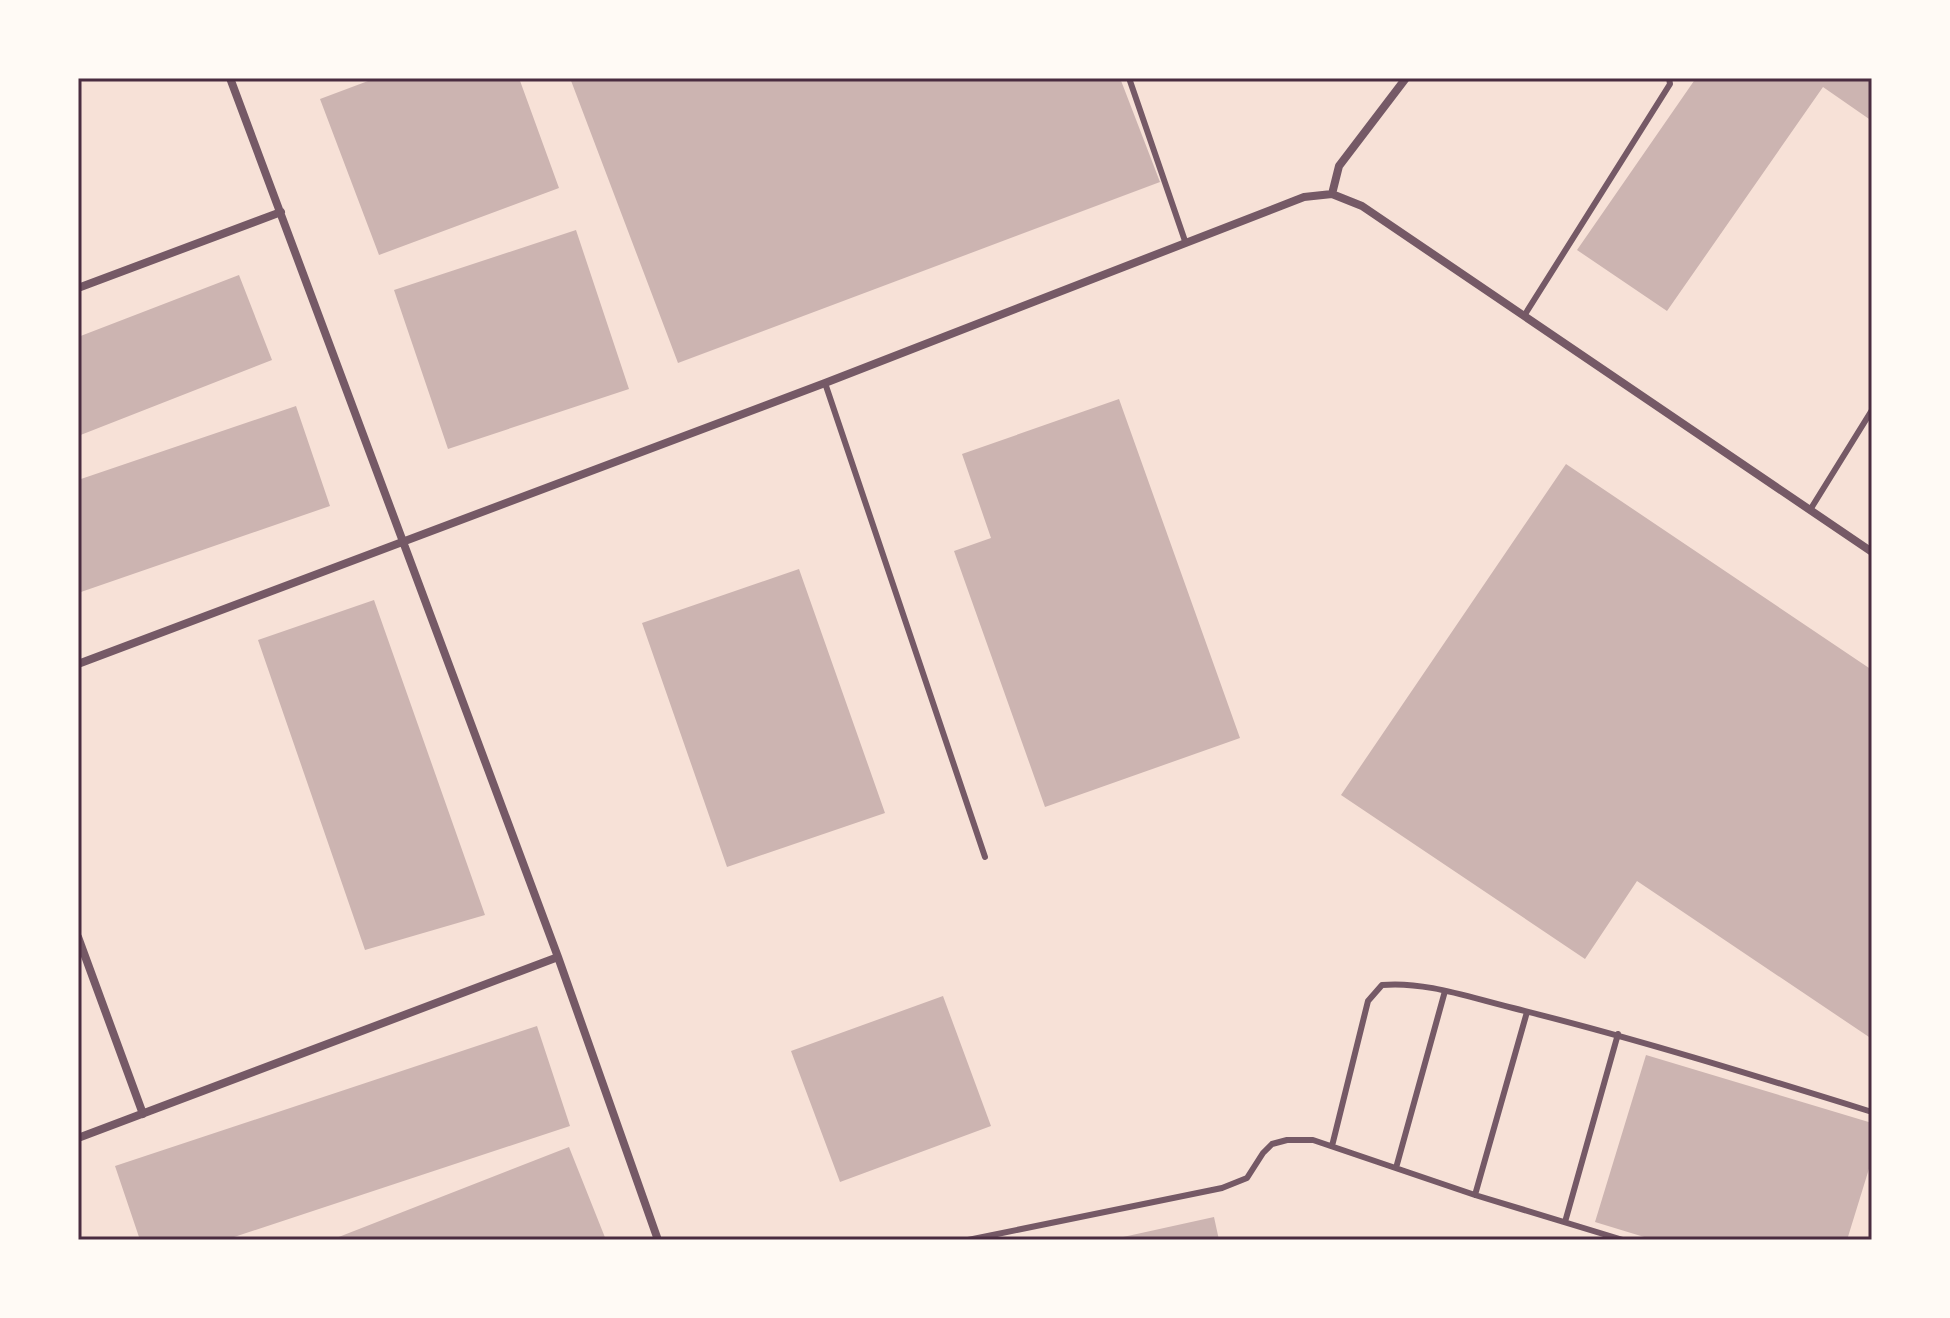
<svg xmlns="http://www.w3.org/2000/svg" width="1950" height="1318" viewBox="0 0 1950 1318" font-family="'Alegreya Sans',sans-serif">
<rect width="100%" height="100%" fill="#f7e1d7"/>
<path fill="#ccb4b1" d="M376,78H519L559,188L379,255L320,99Z
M570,78H1120L1160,182L678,363Z
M1696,78H1872V121L1823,87L1667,311L1577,250Z
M576,230L629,389L448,449L394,290Z
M239,275L272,360L78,436V337Z
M1119,399L1240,738L1045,807L954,551L991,538L962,454Z
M296,406L330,506L78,593V480Z
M1566,464L1872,670V1039L1637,881L1585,959L1341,795Z
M799,569L885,813L727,867L642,623Z
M374,600L485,915L365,950L258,640Z
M943,996L991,1126L840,1182L791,1051Z
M537,1026L570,1126L225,1240H140L115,1166Z
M1646,1055L1872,1123V1159L1847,1240H1654L1595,1222Z
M569,1147L606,1240H331Z
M1214,1217L1219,1240H1114V1239Z"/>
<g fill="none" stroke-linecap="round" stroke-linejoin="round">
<path stroke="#755966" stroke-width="6" d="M1129,78L1185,241
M1524,316L1670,84L1669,78
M825,383L985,857
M1810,510L1872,410
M1332,1146L1368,1001L1382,985C1425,981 1471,998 1513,1008C1634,1038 1753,1075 1872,1112
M1396,1168L1445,991
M1475,1195L1527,1012
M1565,1222L1618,1034
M968,1240L1222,1188L1247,1178L1263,1153L1272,1144L1287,1140H1313L1475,1195L1623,1240"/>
<path stroke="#755966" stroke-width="8" d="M230,78L558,957L658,1240
M1332,194L1339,166L1406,78
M78,288L281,212
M78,664L825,383L1304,197L1332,194L1362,206L1872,552
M78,937L143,1114
M78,1138L558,957"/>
</g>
<rect width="1950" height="1318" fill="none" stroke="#fffaf5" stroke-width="160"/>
<rect x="80" y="80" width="1790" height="1158" fill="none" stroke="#4a2c40" stroke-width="3"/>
</svg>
